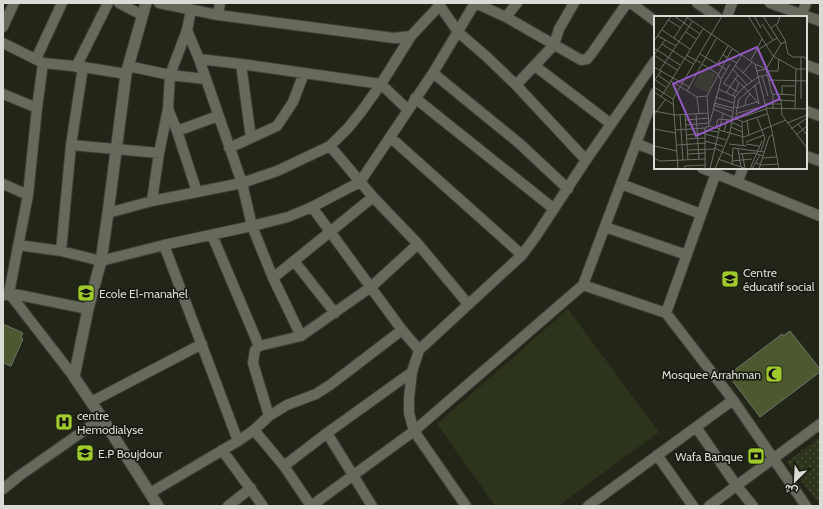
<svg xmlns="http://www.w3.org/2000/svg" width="823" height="509" viewBox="0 0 823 509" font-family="Cabin,Vazirmatn,sans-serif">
<defs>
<pattern id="green-dots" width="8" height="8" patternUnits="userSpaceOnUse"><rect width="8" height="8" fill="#2c351b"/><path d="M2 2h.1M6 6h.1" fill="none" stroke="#4a523b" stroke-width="1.8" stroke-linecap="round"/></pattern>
</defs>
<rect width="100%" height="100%" fill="#212619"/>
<path fill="url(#green-dots)" d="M820,437V505L787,462Z"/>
<path fill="#2c351b" d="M568,309L659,432L558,506H495L437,424Z"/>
<path fill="#4b5830" stroke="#6f7465" d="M3,324L23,333L21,337L23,339L11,366L3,363Z
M790,331L820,369V372L760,417L728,375L782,334L783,336Z"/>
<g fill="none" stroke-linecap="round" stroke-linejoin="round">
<g stroke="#3c4037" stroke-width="12">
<path id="minor" d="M119,3L142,15
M159,3L218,15L394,38L411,36L440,5
M438,3L458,32L487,57L516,85L586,160
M475,3L506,17L581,60L587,59L592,53L627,3
M631,3L655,21
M697,3L717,17
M770,3L820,21
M218,15L220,3
M506,17L517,3
M727,17L732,3
M801,17L806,3
M3,27L14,3
M3,43L43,63L37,108L28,195L9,293L74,377
M36,59L62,3
M199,59L241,64L381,84L408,110
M43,63L83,67L126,74
M241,64L251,138
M806,65L820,70
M128,66L170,75L205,79
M535,66L611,124
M76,67L108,3
M433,73L520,144L568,189
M516,85L554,45L559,29L574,3
M3,94L37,108
M415,98L554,209
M168,109L177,131L197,192
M806,111L820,116
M177,131L218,116
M390,137L522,255
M636,143L655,151
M71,145L159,153
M330,146L373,197L418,244L468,304
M229,148L277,126L293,102L304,73
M806,156L820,161
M702,168L820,216
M738,181L743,168
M3,184L28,195
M621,184L701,214
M152,201L159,153L168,109L170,75L187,30L191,10
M312,207L402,330L419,350
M108,213L152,201L242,183L277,171L330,146L348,128L361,112L381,84L411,36
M605,227L687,255
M212,235L259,346
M18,245L61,251L101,261L164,245L252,226L242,183L199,59L187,30
M164,245L238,441
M61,251L71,145L83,67
M294,261L335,313
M273,278L373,197
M583,285L666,313L733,400L806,506
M6,295L9,293L88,309
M666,313L716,173
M301,336L273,278L252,226L288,217L312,207L360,182L433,73L475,3
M91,402L202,344
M269,416L253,363L255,350L259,346L301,336L371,287L418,244
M696,427L736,485L753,506
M254,430L284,466L311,506
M327,433L372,506
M222,450L263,506
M657,455L693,506
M284,466L327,433L412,372
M3,489L19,476L102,418
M150,493L238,441L254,430L269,416L287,405L316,394L330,385L402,330
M228,506L251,488
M311,506L414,431L583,285L655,93
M466,506L414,431L409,413V398L412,372L419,350L522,255L536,236L586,160L655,61
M588,506L733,400
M709,506L820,424"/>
</g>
<g stroke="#3c4037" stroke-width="13">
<path id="secondary" d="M146,3L126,74L108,213L101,261L88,309L74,377L102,418L158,506"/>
</g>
<use href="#minor" stroke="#656a5c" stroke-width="10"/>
<use href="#secondary" stroke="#656a5c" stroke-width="11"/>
</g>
<defs>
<g id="school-square" transform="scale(0.9)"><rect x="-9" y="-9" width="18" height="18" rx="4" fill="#9fca2c" stroke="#181c10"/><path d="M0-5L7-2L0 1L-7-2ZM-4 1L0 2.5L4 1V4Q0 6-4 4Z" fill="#111"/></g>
<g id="mosque-square" transform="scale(0.9)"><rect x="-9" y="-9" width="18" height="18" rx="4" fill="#9fca2c" stroke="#181c10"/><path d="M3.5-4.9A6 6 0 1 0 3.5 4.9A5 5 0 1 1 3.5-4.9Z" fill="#111"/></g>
<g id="hospital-square" transform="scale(0.9)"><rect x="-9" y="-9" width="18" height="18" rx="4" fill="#9fca2c" stroke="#181c10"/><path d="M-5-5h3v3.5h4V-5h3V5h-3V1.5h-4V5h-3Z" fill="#111"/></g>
<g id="bank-square" transform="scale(0.9)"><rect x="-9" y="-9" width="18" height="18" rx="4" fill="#9fca2c" stroke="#181c10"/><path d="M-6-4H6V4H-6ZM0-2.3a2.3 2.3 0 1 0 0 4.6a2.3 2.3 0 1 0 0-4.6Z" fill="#111"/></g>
</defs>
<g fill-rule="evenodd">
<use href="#school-square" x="730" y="279"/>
<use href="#school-square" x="86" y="293"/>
<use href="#mosque-square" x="774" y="374"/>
<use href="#hospital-square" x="64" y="422"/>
<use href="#school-square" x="85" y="453"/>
<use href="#bank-square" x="756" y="456"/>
</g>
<g text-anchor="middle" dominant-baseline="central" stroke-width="3.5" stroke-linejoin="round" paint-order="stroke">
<g font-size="12" fill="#d9dcd4" stroke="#181c10" text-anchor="start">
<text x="743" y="272">Centre<tspan x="743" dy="14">éducatif social</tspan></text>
<text x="99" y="293">Ecole El-manahel</text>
<text x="761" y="374" text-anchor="end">Mosquee Arrahman</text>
<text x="77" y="415">centre<tspan x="77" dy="14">Hemodialyse</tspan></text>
<text x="98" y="453">E.P Boujdour</text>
<text x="743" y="456" text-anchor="end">Wafa Banque</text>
</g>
</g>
<g transform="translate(654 16)">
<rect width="153" height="153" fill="#212619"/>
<path d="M16,67L24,72L19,81L11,77Z" fill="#2c351b"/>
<path d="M49,52L62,59L54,77L39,69Z" fill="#2c351b"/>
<path fill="none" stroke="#6b6f64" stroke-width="1" d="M20,0L46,18M31,0L101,48L118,115L125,153M94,0L119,40L142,53H153M100,0L107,12M109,0L127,28M14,4L27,12M108,8L119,24M122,9L131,24L134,38L139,41H151L153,45M117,12L124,7L126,0M8,14L36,33M32,16L42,23M4,20L22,30M20,22L33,2M0,25L17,0M8,28L39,48M0,32L26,49M102,35L123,22M46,38L73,54M0,39L23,54M0,39L11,24M32,39L47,47M69,39L83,47M97,44L108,23M64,47L74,30M48,48L64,58L67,64L56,106M101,48L112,53L118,78L141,79M81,49L98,65M0,51L35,71M6,54L38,6M103,55L112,53L127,28L131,26M112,55H124L125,43M89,57L98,46M4,59L15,67M84,59L93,69M108,60L114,80M0,63L13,72M67,63L76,48M114,64L153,65M0,65L7,55M17,65L43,81L53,80M69,67L84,76M70,67L88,39M101,69L105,88M0,71L19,83M64,73L82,81M33,75L62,23M0,76L20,89M72,77L84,59L79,53M128,79V70H141M79,80L85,67M7,81L49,13M43,81L45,98M61,81L80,87M147,83V41M124,84L141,85M127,84L128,99L153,132M60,87L79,92M105,88L90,71L104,61L113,59M111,88H127M59,89L78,95M91,89L92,83L96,78M79,90L83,92L103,86M112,92L153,93M59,93L89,106L113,98M119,93V78M141,93L142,53M0,95L21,99L54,97M31,98L34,144M42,98L45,143M82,98L85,83L105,66M0,99L11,84M26,99L29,144M81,102L84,97L111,90M103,102L111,122L107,135M82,103L112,93M32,104L55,102M93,105L95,119M77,106L88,111M88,106L89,129M133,107L153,99M144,108L153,119M32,109L55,107M55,110L53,80L78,33M62,111L64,103L77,104M77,111L88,116M0,113L22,117M137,113L153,102M21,114L51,112M51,114L64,116M65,114L90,121L132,104M70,116L73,104M51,118L72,124M33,119L51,117M142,119L153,110M33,123L51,122M51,125L69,130M92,126L110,119M75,128L92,130M92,128L105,130M23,129L52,127M0,130L23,135M60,132L78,140M84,133L87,151M34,134L60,133M88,137L91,152M34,138L52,137M85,138L100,137L109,140M0,142L6,145L52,143M109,142L122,141M64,143L93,153M78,145L98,143M102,147L108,149L124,148M78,149L79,132L110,136M1,153H18M24,153L19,83L68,0M30,153L31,150L52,149M51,153V112L55,110L66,113M56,153L69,98M61,153L76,117L81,81L90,71L80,62M96,153L108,125M98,153L106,139M105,153L115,121L118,119"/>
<path fill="#9258c4" fill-opacity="0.15" stroke="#9258c4" stroke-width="2" d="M103,31L126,83L42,120L19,68Z"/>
<rect width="153" height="153" fill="none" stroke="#d9dcd4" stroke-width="2"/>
</g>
<rect width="823" height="509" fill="none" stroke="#d9dcd4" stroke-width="8"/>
<g transform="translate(795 481) rotate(204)" stroke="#181c10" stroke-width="3" paint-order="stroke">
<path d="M0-3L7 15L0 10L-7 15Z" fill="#d9dcd4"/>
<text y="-6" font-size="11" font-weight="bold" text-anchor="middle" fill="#d9dcd4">ش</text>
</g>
</svg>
